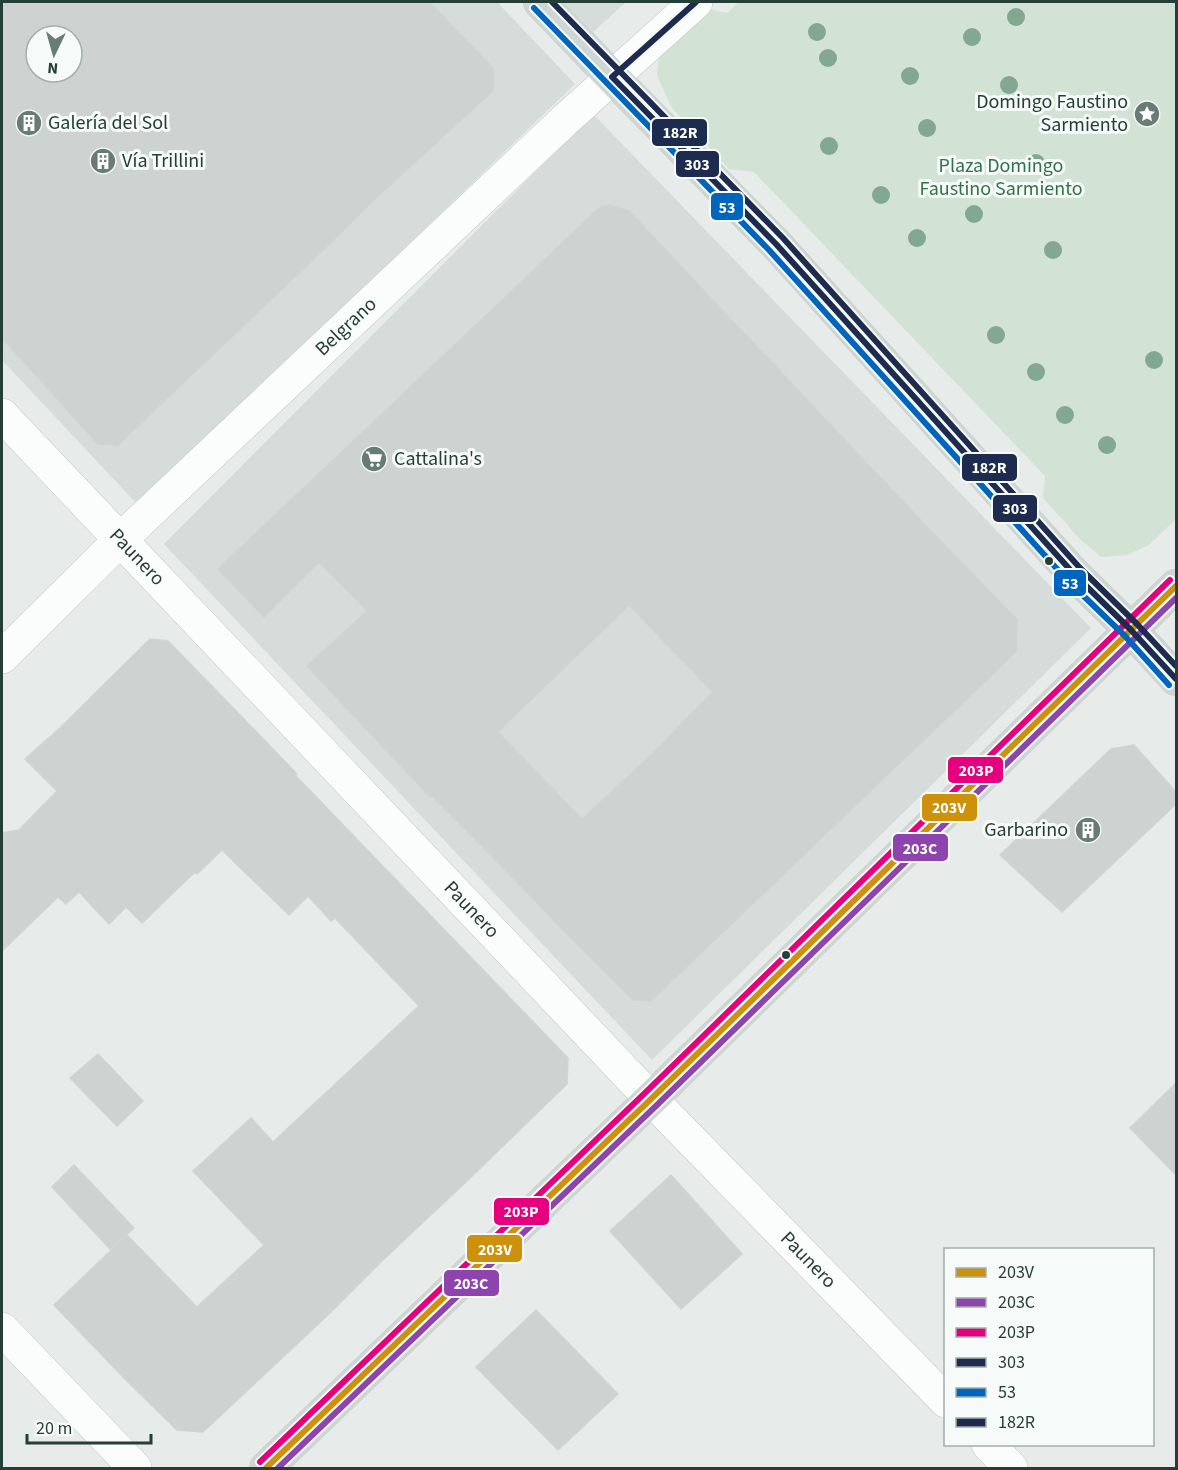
<svg xmlns="http://www.w3.org/2000/svg" width="1178" height="1470" viewBox="0 0 1178 1470" font-family="'Source Sans 3',sans-serif">
<rect width="100%" height="100%" fill="#e7ebe9"/>
<path fill="#d5dcd9" fill-rule="evenodd" d="M2,2H497L575,84L138,505L2,360ZM36,36H72V72H36Z
M564,2H626L593,32Z
M593,114L1091,628L652,1060L164,544Z"/>
<path fill="#d2e3d6" d="M739,2H1176V519L1149,545L1127,555L1101,557L1080,539L1043,498L1045,476L754,172L729,169L672,108L657,76L660,47L698,7L727,13Z"/>
<path fill="#ced3d1" stroke="#d0d4d2" stroke-width="1.5" fill-rule="evenodd" d="M2,2H429L493,68V91L376,198L339,235L118,445L98,444L2,338ZM36,36H72V72H36Z
M609,205L629,211L930,530L1017,619L1016,652L651,1001L633,1000L555,922L484,848L432,796L430,797L307,666L367,611L319,562L264,617L218,569L597,210L602,206ZM629,605L713,692L649,757L582,819L498,732Z
M150,639L168,641L242,717L297,774L295,775L568,1058L567,1084L467,1181L384,1259L329,1314L203,1432L177,1430L124,1378L54,1305L127,1235L197,1307L264,1245L193,1171L251,1118L273,1142L419,1006L335,918L331,921L308,896L289,915L222,850L197,874L195,872L142,923L126,907L109,924L79,892L66,904L58,897L2,951V833L19,830L57,791L25,759L61,727Z
M1134,745L1176,792V804L1062,912L1000,855L1111,749Z
M98,1054L143,1101L117,1126L70,1078Z
M1176,1083V1175L1130,1128Z
M74,1165L134,1228L110,1249L52,1187Z
M671,1175L742,1254L681,1309L610,1231Z
M536,1310L618,1394L558,1450L476,1367Z"/>
<g fill="none" stroke-linecap="round" stroke-linejoin="round">
<g stroke="#c4c8c6" stroke-width="34">
<g id="minor">
<path id="s1" d="M2,415L651,1099L946,1401"/>
<path id="s2" d="M2,657L120,540L565,120L696,2"/>
<path d="M2,1329L135,1468"/>
<path d="M988,1444L1011,1468"/>
</g>
</g>
<g stroke="#c2cac7" stroke-width="34">
<path id="major" d="M540,2L612,77L776,244L1074,574L1131,630L1176,679
M266,1468L651,1099L1176,586"/>
</g>
<use href="#minor" stroke="#fbfcfc" stroke-width="33"/>
<use href="#major" stroke="#d0d6d4" stroke-width="33"/>
<g stroke="#f6faf8" stroke-width="10">
<path id="bus-1" d="M266,1468L651,1099L1176,586"/>
</g>
<g stroke="#f6faf8" stroke-width="10">
<path id="bus-2" d="M278,1468L657,1105L1176,598"/>
</g>
<g stroke="#f6faf8" stroke-width="10">
<path id="bus-3" d="M260,1462L645,1093L1170,580"/>
</g>
<g stroke="#f6faf8" stroke-width="10">
<path id="bus-4" d="M696,2L612,77L776,244L1074,574L1131,630L1176,679"/>
</g>
<g stroke="#f6faf8" stroke-width="10">
<path id="bus-5" d="M534,8L769,250L1067,580L1125,636L1169,685"/>
</g>
<g stroke="#f6faf8" stroke-width="10">
<path id="bus-6" d="M552,2L783,238L1080,568L1137,624L1176,666"/>
</g>
<use href="#bus-1" stroke="#cd910b" stroke-width="6"/>
<use href="#bus-2" stroke="#8e44ad" stroke-width="6"/>
<use href="#bus-3" stroke="#e5007d" stroke-width="6"/>
<use href="#bus-4" stroke="#1d2b4f" stroke-width="6"/>
<use href="#bus-5" stroke="#0065bd" stroke-width="6"/>
<use href="#bus-6" stroke="#1d2b4f" stroke-width="6"/>
</g>
<g fill="#83a891">
<circle cx="1016" cy="17" r="9"/>
<circle cx="817" cy="32" r="9"/>
<circle cx="972" cy="37" r="9"/>
<circle cx="828" cy="58" r="9"/>
<circle cx="910" cy="76" r="9"/>
<circle cx="1009" cy="85" r="9"/>
<circle cx="927" cy="128" r="9"/>
<circle cx="829" cy="146" r="9"/>
<circle cx="1036" cy="163" r="9"/>
<circle cx="881" cy="195" r="9"/>
<circle cx="974" cy="214" r="9"/>
<circle cx="917" cy="238" r="9"/>
<circle cx="1053" cy="250" r="9"/>
<circle cx="996" cy="335" r="9"/>
<circle cx="1154" cy="360" r="9"/>
<circle cx="1036" cy="372" r="9"/>
<circle cx="1065" cy="415" r="9"/>
<circle cx="1107" cy="445" r="9"/>
</g>
<defs>
<g id="sight-disc" transform="scale(1.35)"><circle r="9.5" fill="#697b75" stroke="#f6faf8"/><path d="M0-6L1.8-2.2L6-1.7L2.9 1.2L3.7 5.4L0 3.3L-3.7 5.4L-2.9 1.2L-6-1.7L-1.8-2.2Z" fill="#fff"/></g>
<g id="building-disc" transform="scale(1.35)"><circle r="9.5" fill="#697b75" stroke="#f6faf8"/><path d="M-4-6H4V6H1V3H-1V6H-4ZM-2.5-4.3h1.7v1.8h-1.7ZM.8-4.3h1.7v1.8H.8ZM-2.5-1h1.7V.8h-1.7ZM.8-1h1.7V.8H.8Z" fill="#fff"/></g>
<g id="supermarket-disc" transform="scale(1.35)"><circle r="9.5" fill="#697b75" stroke="#f6faf8"/><path d="M-6-5.5h2.5l.6 2H6L4.5 2H-2.5L-4.4-4H-6ZM-1.5 3.2a1.3 1.3 0 1 0 .1 0ZM3 3.2a1.3 1.3 0 1 0 .1 0Z" fill="#fff"/></g>
</defs>
<g fill-rule="evenodd">
<use href="#sight-disc" x="1147" y="114"/>
<use href="#building-disc" x="29" y="123"/>
<use href="#building-disc" x="103" y="161"/>
<use href="#supermarket-disc" x="374" y="459"/>
<use href="#building-disc" x="1088" y="830"/>
</g>
<g fill="#253e37" stroke="#f6faf8" stroke-width="2">
<circle cx="1049" cy="561" r="5"/>
<circle cx="786" cy="955" r="5"/>
</g>
<g text-anchor="middle" dominant-baseline="central" stroke-width="6" stroke-linejoin="round" paint-order="stroke">
<g font-size="20" fill="#253e37" stroke="#f6faf8" text-anchor="start">
<text x="1128" y="102" text-anchor="end">Domingo Faustino<tspan x="1128" dy="23">Sarmiento</tspan></text>
<text x="48" y="123">Galería del Sol</text>
<text x="122" y="161">Vía Trillini</text>
<text x="394" y="459">Cattalina's</text>
<text x="1068" y="830" text-anchor="end">Garbarino</text>
</g>
<g font-size="20" fill="#327249" stroke="#f6faf8">
<text x="1001" y="166">Plaza Domingo<tspan x="1001" dy="23">Faustino Sarmiento</tspan></text>
</g>
<g font-size="20" fill="#253e37" stroke="#f6faf8">
<text stroke="none"><textPath href="#s2" startOffset="477">Belgrano</textPath></text>
<text stroke="none"><textPath href="#s1" startOffset="196">Paunero</textPath></text>
<text stroke="none"><textPath href="#s1" startOffset="682">Paunero</textPath></text>
<text stroke="none"><textPath href="#s1" startOffset="1168">Paunero</textPath></text>
</g>
</g>
<g stroke="#f6faf8" stroke-width="2">
<rect x="651" y="118" width="57" height="29" rx="6" fill="#1d2b4f"/>
<rect x="675" y="150" width="45" height="28" rx="6" fill="#1d2b4f"/>
<rect x="710" y="192" width="34" height="29" rx="6" fill="#0065bd"/>
<rect x="961" y="453" width="57" height="29" rx="6" fill="#1d2b4f"/>
<rect x="992" y="494" width="46" height="29" rx="6" fill="#1d2b4f"/>
<rect x="1053" y="569" width="34" height="28" rx="6" fill="#0065bd"/>
<rect x="947" y="756" width="57" height="28" rx="6" fill="#e5007d"/>
<rect x="921" y="793" width="57" height="29" rx="6" fill="#cd910b"/>
<rect x="892" y="833" width="57" height="29" rx="6" fill="#8e44ad"/>
<rect x="493" y="1197" width="57" height="29" rx="6" fill="#e5007d"/>
<rect x="466" y="1234" width="57" height="29" rx="6" fill="#cd910b"/>
<rect x="443" y="1269" width="57" height="28" rx="6" fill="#8e44ad"/>
</g>
<g font-size="16" text-anchor="middle" font-weight="bold" fill="#fff">
<text x="680" y="138">182R</text>
<text x="697" y="170">303</text>
<text x="727" y="213">53</text>
<text x="989" y="473">182R</text>
<text x="1015" y="514">303</text>
<text x="1070" y="589">53</text>
<text x="976" y="776">203P</text>
<text x="949" y="813">203V</text>
<text x="920" y="854">203C</text>
<text x="521" y="1217">203P</text>
<text x="495" y="1255">203V</text>
<text x="471" y="1289">203C</text>
</g>
<rect width="1178" height="1470" fill="none" stroke="#253e37" stroke-width="6"/>
<rect x="944" y="1248" width="210" height="198" fill="#f6faf8" stroke="#a2afab" stroke-width="1.5"/>
<rect x="956" y="1268" width="30" height="9" fill="#cd910b" stroke="#a2afab" stroke-width="1.5"/>
<text x="998" y="1278" font-size="18" fill="#253e37">203V</text>
<rect x="956" y="1298" width="30" height="9" fill="#8e44ad" stroke="#a2afab" stroke-width="1.5"/>
<text x="998" y="1308" font-size="18" fill="#253e37">203C</text>
<rect x="956" y="1328" width="30" height="9" fill="#e5007d" stroke="#a2afab" stroke-width="1.5"/>
<text x="998" y="1338" font-size="18" fill="#253e37">203P</text>
<rect x="956" y="1358" width="30" height="9" fill="#1d2b4f" stroke="#a2afab" stroke-width="1.5"/>
<text x="998" y="1368" font-size="18" fill="#253e37">303</text>
<rect x="956" y="1388" width="30" height="9" fill="#0065bd" stroke="#a2afab" stroke-width="1.5"/>
<text x="998" y="1398" font-size="18" fill="#253e37">53</text>
<rect x="956" y="1418" width="30" height="9" fill="#1d2b4f" stroke="#a2afab" stroke-width="1.5"/>
<text x="998" y="1428" font-size="18" fill="#253e37">182R</text>
<g transform="translate(54 54) rotate(185)"><circle r="28" fill="#f6faf8" stroke="#a2afab" stroke-width="1.5"/>
<path d="M0-4.5L10 22L0 15L-10 22Z" fill="#697b75"/>
<text y="-9" font-size="16" font-weight="bold" text-anchor="middle" fill="#253e37">N</text>
</g>
<path d="M27 1434v9h124v-9" fill="none" stroke="#253e37" stroke-width="3"/>
<text x="36" y="1434" font-size="18" fill="#253e37" stroke="#f6faf8" stroke-width="4.5" paint-order="stroke">20 m</text>
</svg>
